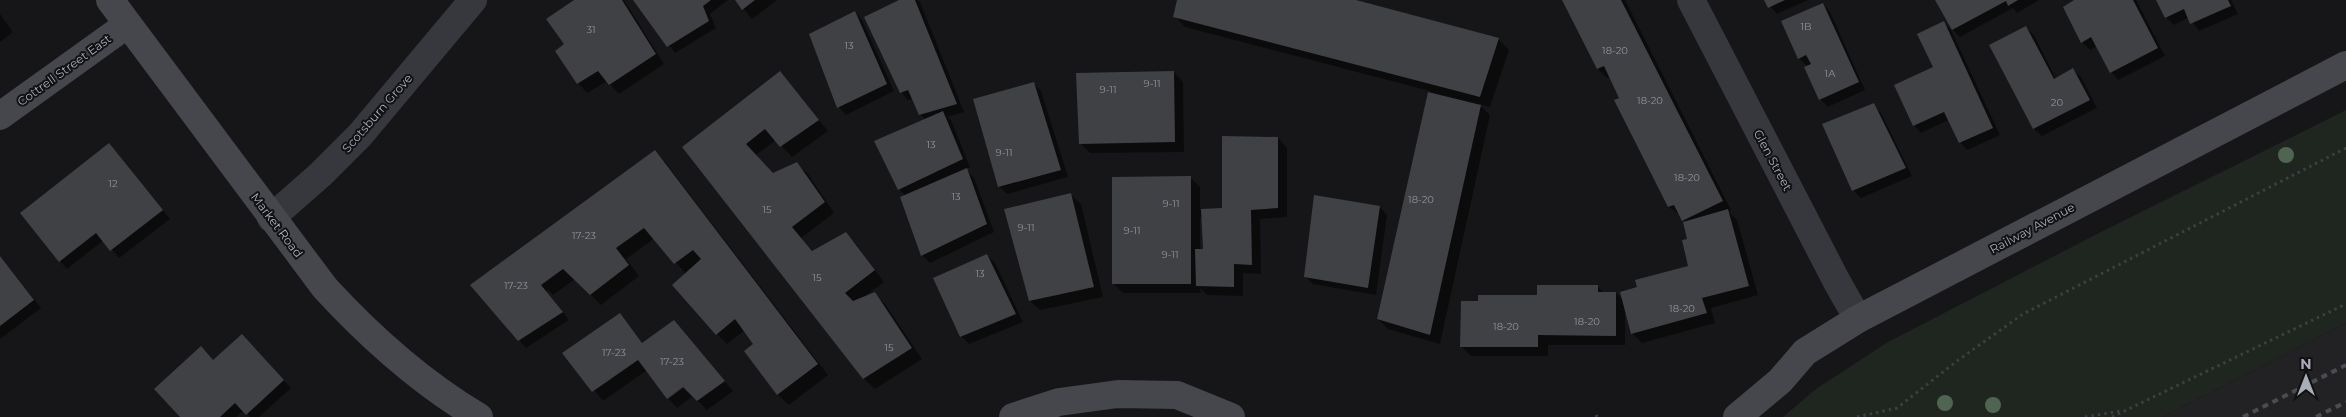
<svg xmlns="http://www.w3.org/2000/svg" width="2346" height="417" viewBox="0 0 2346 417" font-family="Montserrat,sans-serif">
<rect width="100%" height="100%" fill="#161618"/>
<path fill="#222225" d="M2346,323V417H2163Z"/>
<path fill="#1e261f" d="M2346,110V323L2163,417H1783L1816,389L1888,342L2095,235Z"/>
<path fill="#0007" fill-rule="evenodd" d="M577,0H624L664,64L619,94L607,81L587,93L578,83L566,44Z
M635,0H728L710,14L716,28L675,53Z
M736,0H777L752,19Z
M902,0H917L920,2L964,112L947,117L951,120L970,167L966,169L974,178L994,232L930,263L922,255L906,196L899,189L926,120L920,114L913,99L908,100L901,92Z
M1179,0H1351L1498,39L1509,50L1490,107L1479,104L1490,115L1440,344L1388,329L1378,319L1430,91L1185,27L1175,16Z
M1563,0H1625L1731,210L1729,212L1737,220L1758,295L1711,308L1715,323L1642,343L1632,333L1625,311V345H1548V356H1471L1461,346L1539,296L1597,286L1604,293H1616L1624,301L1639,288L1690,266L1689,240L1684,221L1681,216L1669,207L1616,101L1621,98L1610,77L1607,78L1598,69Z
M1765,0H1808L1777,14Z
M1936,0H2039L2017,13L2013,8L1960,37L1953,30Z
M2075,0H2136L2165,56L2118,80L2111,72L2097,46L2090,50L2082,42Z
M2157,0H2231L2238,14L2199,31L2189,17L2174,25L2166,17Z
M1823,4L1830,12L1865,90L1828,107L1820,99L1808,67L1799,58Z
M855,12L862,20L894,91L846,115L839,107Z
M0,14L13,32L0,42Z
M1944,23L1951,30L2000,135L1967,150L1960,142L1949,120L1921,133L1914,125L1935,68Z
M2026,28L2034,35L2056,79L2073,70L2081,77L2097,108L2042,136L2034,129L1991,46Z
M1174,72L1183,82L1184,152L1090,153L1080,143Z
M779,73L828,131L792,157L776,140L756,155L773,174L797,164L808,174L834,213L801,238L813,252L846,234L856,244L884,282L865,296L874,293L885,304L922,359L875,389L864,379L683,147Z
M1033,83L1041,91L1068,177L1007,194L999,186Z
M1873,105L1881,113L1912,176L1861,198L1853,190Z
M1278,138L1287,148V217L1260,219L1261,274L1243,273V296L1207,295L1200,288L1201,293H1123L1114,284L1190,177L1200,187V210L1224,209ZM1200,217H1202L1204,250H1200Z
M109,145L170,219L119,258L104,240L67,269L60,261Z
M654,151L665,162L828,375L789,405L778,395L746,351L755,344L745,330L727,344L717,334L686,274L655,238L626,259L639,276L601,305L575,279L553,295L548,290L546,291L569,320L526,348L472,286Z
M1071,195L1081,204L1103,297L1040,310L1030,301L1006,210Z
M1380,207L1387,215L1376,295L1313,284L1305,276Z
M987,255L995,263L1023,322L969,344L962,337L935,279Z
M0,256L41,308L0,339Z
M620,315L643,344L674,322L733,391L707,410L693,396L677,408L669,399L689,384L647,370L603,401L564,353Z
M250,343L291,388L259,417H250L244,410L236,417H182L214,361Z"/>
<path fill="#404145" d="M574,0H622L656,54L609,85L598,71L577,84L555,51L564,44L546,19Z
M633,0H711L703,6L709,21L667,47Z
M735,0H755L742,10Z
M899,0H915L957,104L919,115L908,90L900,93L864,17Z
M1177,0H1356L1499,38L1480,97L1173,17Z
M1562,0H1621L1723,201L1682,221L1674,205L1668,207L1614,100L1619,98L1604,66L1597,69Z
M1764,0H1785L1768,8Z
M1935,0H2018L2008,6L2006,1L1952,30Z
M2074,0H2133L2158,48L2110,73L2091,37L2081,43L2063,7Z
M2156,0H2228L2231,6L2190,24L2184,9L2165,18Z
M1823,3L1859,82L1819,100L1804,67L1811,64L1806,55L1798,59L1781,21Z
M855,11L887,84L837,108L809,34Z
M1944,21L1993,128L1959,143L1944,112L1913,126L1894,85L1933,67L1917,34Z
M2026,26L2054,79L2073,68L2090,100L2033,129L1989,45Z
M780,71L819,120L780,147L765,129L746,144L773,173L797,162L825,202L792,227L812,251L846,232L875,270L845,293L853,301L875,292L912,348L863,379L682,147Z
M1174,71L1175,142L1079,144L1076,73Z
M1034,82L1061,170L998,187L973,99Z
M1428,92L1481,105L1430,335L1377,319Z
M1874,103L1906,168L1852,191L1822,124Z
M943,111L963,159L898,190L874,141Z
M1222,136L1278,137V208L1251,210L1252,265L1234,264V287L1196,286L1195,249H1203L1201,209L1222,208Z
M109,143L163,210L110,251L96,233L59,262L20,213Z
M655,150L818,364L777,395L744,351L753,344L735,319L716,335L672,285L701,259L693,250L674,264L644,228L616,248L629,265L590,295L563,269L541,285L563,312L518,341L470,285Z
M967,168L987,224L921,256L900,197Z
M1191,176V284H1112V177Z
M1071,193L1094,287L1029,301L1004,209Z
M1314,195L1380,206L1368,288L1304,277Z
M1728,209L1749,286L1702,298L1707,313L1631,334L1620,292L1637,287L1635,280L1688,266L1682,240L1687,239L1683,222Z
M987,254L1016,314L960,337L933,278Z
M0,256L34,300L0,326Z
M1537,285H1598V292H1616V336L1538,335V347H1460L1461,301H1478V295H1537Z
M620,313L642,343L674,320L725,381L697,401L683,387L667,399L638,360L592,392L562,353Z
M242,334L284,380L246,415L235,403L220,417H180L154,389L201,346L213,360Z"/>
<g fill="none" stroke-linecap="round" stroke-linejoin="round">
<path stroke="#3d3f44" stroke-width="3" stroke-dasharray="2.5 4" stroke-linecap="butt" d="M1596,415L1597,417
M1857,417L1897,408L1957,361L2023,314L2346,148
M2085,417L2121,411
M2112,417L2346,304"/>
<path stroke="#37383d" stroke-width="28" d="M1691,0L1837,282L1858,319
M271,218L321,174L360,135L473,0"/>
<path stroke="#45474d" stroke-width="28" d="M110,0L325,288C371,338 420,382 479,417
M0,116L128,24
M1013,417L1059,402L1118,394L1177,395L1231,417
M1737,417L1780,381L1805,352L1858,319L2346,65"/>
<path stroke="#4a4c52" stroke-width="4" stroke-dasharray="6 5" stroke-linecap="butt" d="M2243,417L2346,365
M2316,417L2346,402"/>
</g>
<g fill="#506452">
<circle cx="2286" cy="155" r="8"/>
<circle cx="1945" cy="403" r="8"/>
<circle cx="1993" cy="405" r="8"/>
</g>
<g text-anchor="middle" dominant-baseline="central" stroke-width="4" stroke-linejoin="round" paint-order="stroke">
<g font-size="10" fill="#8e929b">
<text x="1806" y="26">1B</text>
<text x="591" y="29">31</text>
<text x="849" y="45">13</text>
<text x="1615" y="50">18-20</text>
<text x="1830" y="73">1A</text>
<text x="1152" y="83">9-11</text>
<text x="1108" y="89">9-11</text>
<text x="1650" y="100">18-20</text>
<text x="2057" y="102">20</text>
<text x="931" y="144">13</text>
<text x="1004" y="152">9-11</text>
<text x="1687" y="177">18-20</text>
<text x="113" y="183">12</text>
<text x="956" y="196">13</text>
<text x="1421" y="199">18-20</text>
<text x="1171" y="203">9-11</text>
<text x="767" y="209">15</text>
<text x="1026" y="227">9-11</text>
<text x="1132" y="230">9-11</text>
<text x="584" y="235">17-23</text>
<text x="1170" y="254">9-11</text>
<text x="980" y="273">13</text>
<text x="817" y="277">15</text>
<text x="516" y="285">17-23</text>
<text x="1682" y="308">18-20</text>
<text x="1587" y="321">18-20</text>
<text x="1506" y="326">18-20</text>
<text x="889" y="347">15</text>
<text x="614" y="352">17-23</text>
<text x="672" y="361">17-23</text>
</g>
<g font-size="12" fill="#a8adb8" stroke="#111113">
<text transform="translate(64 70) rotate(-36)">Cottrell Street East</text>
<text transform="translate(377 113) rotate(-49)">Scotsburn Grove</text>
<text transform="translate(1773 160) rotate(62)">Glen Street</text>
<text transform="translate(277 225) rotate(53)">Market Road</text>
<text transform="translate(2032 228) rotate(-28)">Railway Avenue</text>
</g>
</g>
<g transform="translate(2306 377)" stroke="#111113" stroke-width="4" paint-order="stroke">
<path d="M0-4L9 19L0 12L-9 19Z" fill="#a8adb8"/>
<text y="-8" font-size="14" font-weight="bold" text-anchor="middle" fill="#a8adb8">N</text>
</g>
</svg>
